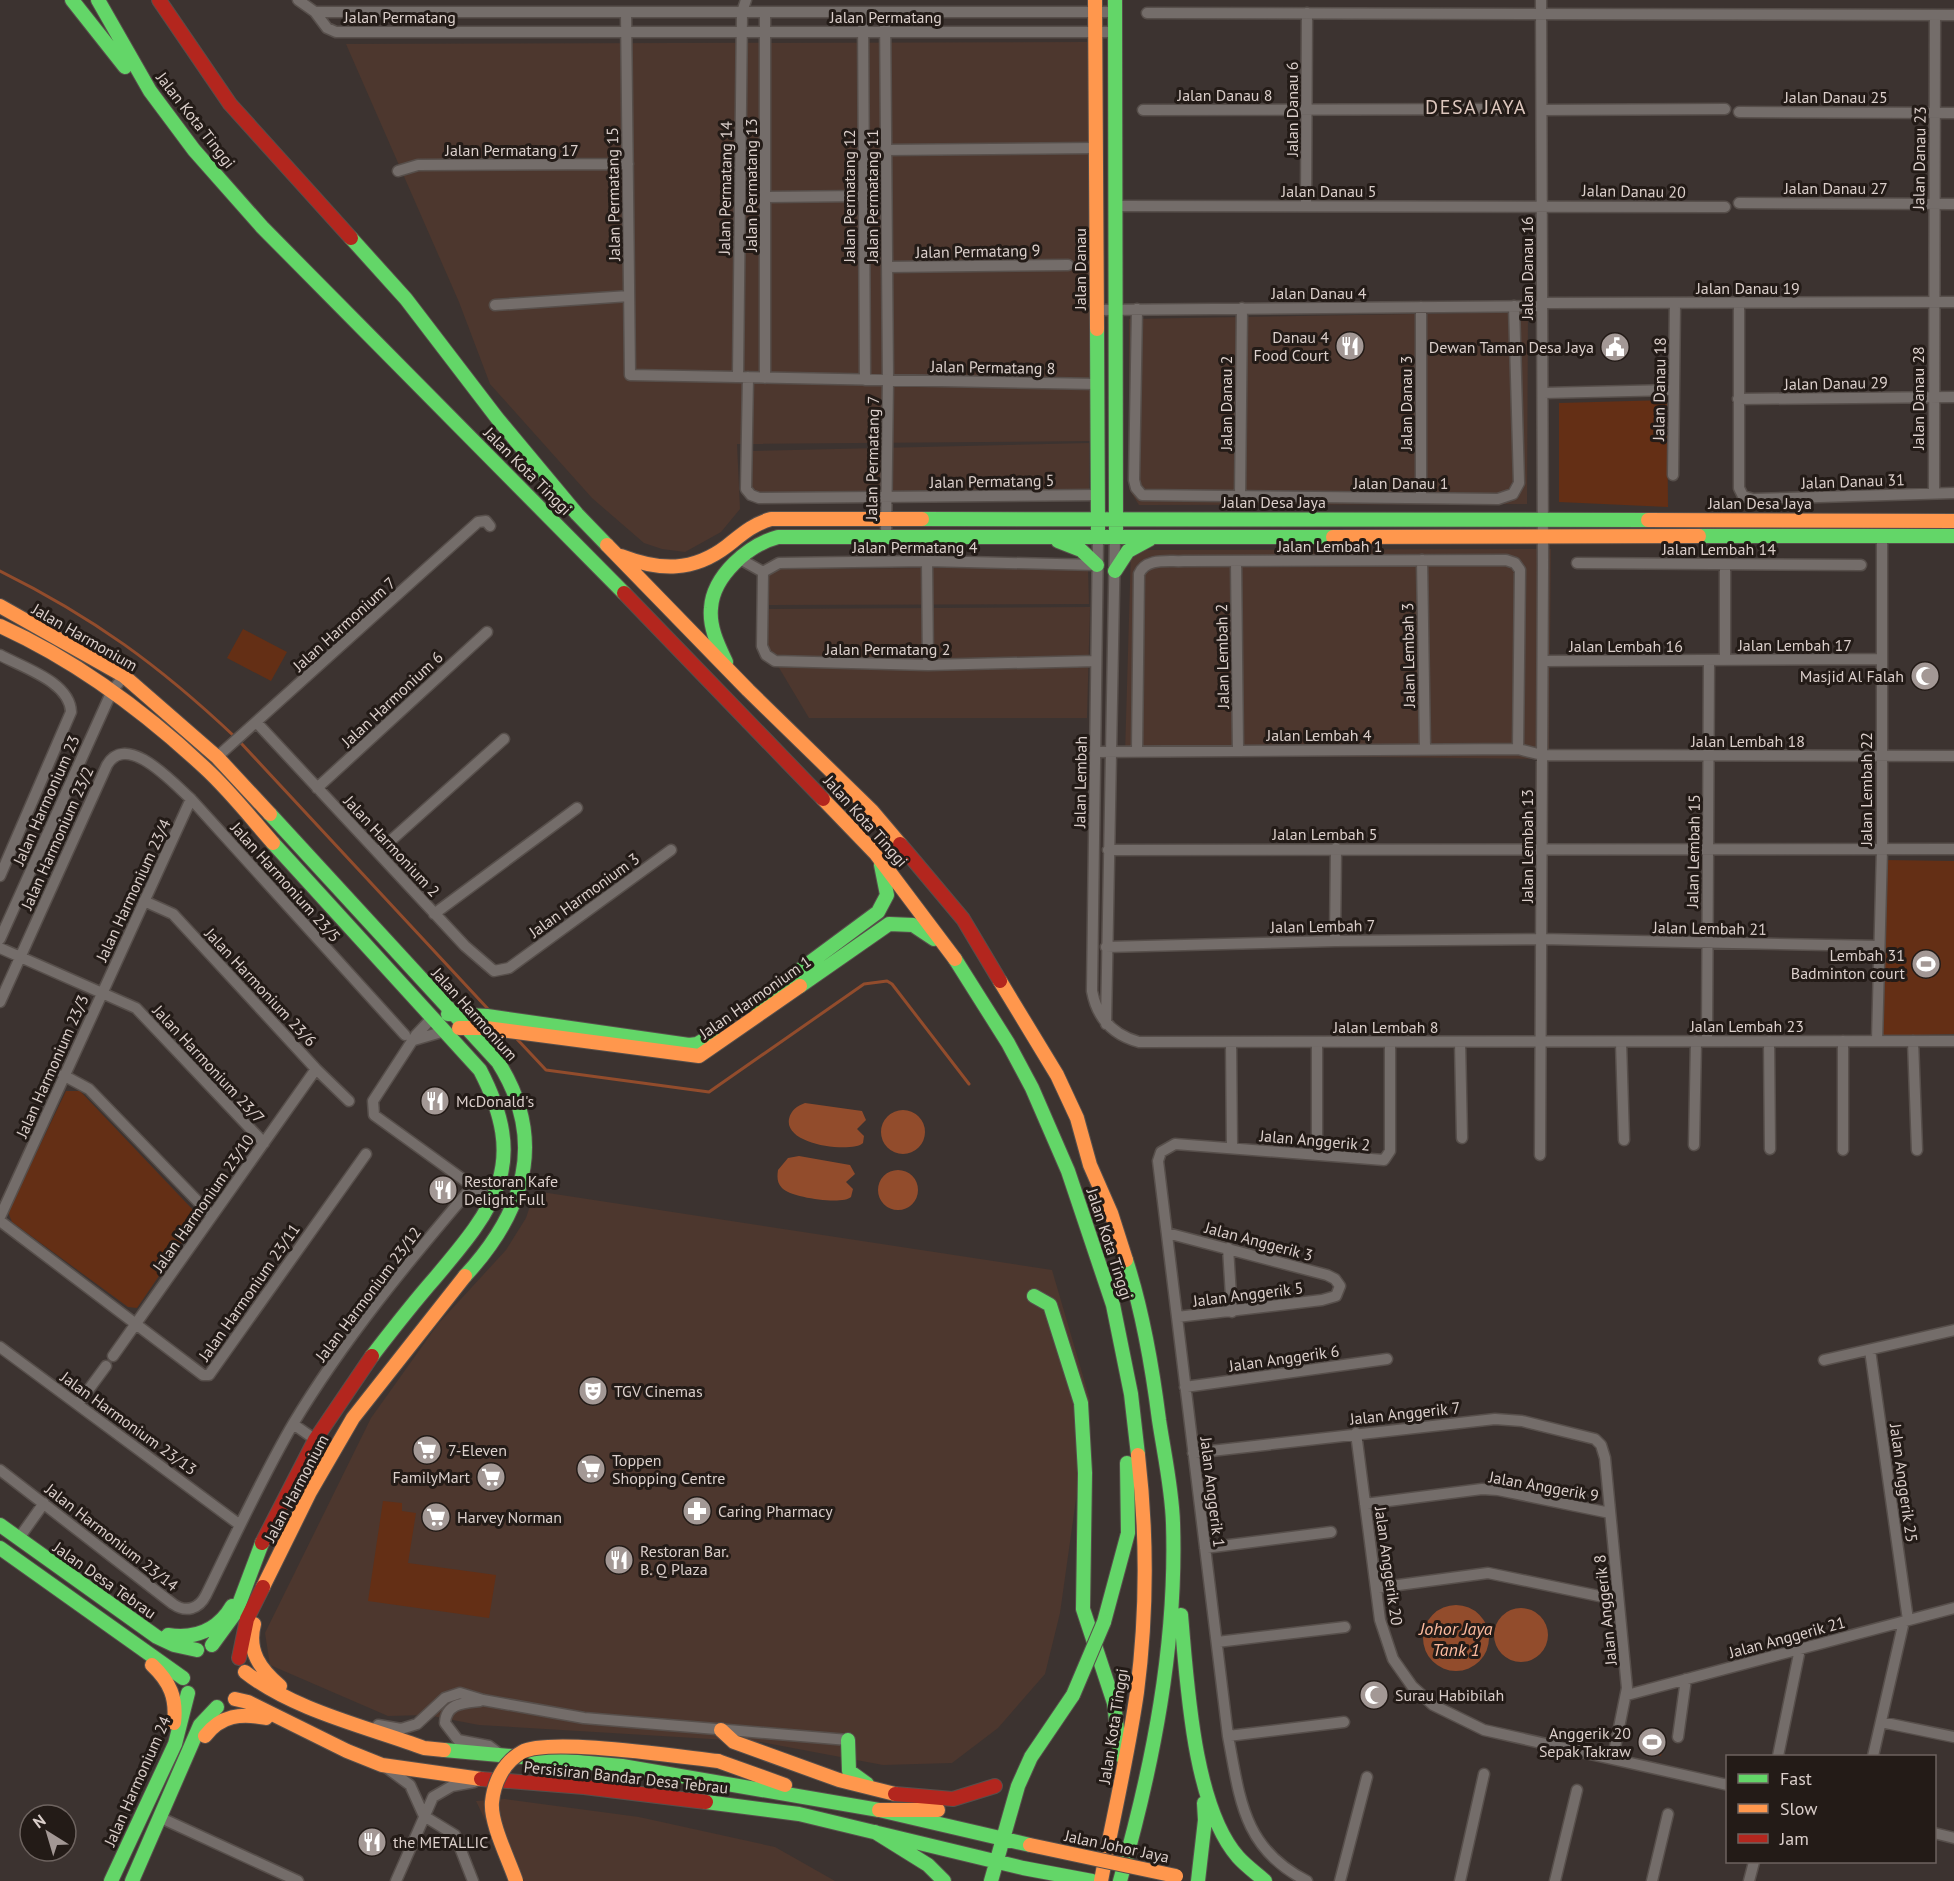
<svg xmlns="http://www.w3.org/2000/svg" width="1954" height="1881" viewBox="0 0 1954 1881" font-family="'PT Sans',sans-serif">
<rect width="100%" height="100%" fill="#3c3330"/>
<path fill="#4d372e" d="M1088,42L1095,441L737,444L740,509L721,532L685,552L662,549L644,543L592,498L490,384L459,302L346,44Z
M1528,312L1527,504L1139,505L1129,489V319Z
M1089,443V491L752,493L750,451Z
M1551,549L1549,759L1125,754L1131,550Z
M1088,567L1089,604L766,605L769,569Z
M1090,607L1087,718H809L766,646L769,609Z
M535,1191L1052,1270L1090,1400L1060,1613L1045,1674L998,1728L952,1763L883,1765L761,1742L479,1725L427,1715L388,1716L270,1665L265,1633L371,1418L438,1324L506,1250L526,1218Z
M505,1799L639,1817L775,1847L835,1881H510L501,1853L476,1801Z"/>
<path fill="#642f15" d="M1667,400L1668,507L1559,502V403Z
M243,629L287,652L271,681L227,658Z
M1886,860L1954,861V1034L1882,1036Z
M66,1091H80L195,1212L196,1222L137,1308L128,1307L12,1222L8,1212Z
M383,1501L402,1503V1511L416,1513L408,1563L496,1575L489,1618L368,1601Z
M1643,1729L1665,1735L1661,1756L1640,1750Z"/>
<path fill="#924c2c" d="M805,1103L862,1111L866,1120L857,1129L864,1136L863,1143C853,1153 784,1146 789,1119C791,1110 797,1106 805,1103Z
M881 1132a22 22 0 1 1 44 0a22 22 0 1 1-44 0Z
M799,1156L850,1165L855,1174L846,1182L853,1189L851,1197C843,1205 791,1198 782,1188C777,1183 777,1177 778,1170L788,1158Z
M878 1190a20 20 0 1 1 40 0a20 20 0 1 1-40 0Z
M1423 1638a33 33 0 1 1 66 0a33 33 0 1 1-66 0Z
M1494 1635a27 27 0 1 1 54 0a27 27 0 1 1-54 0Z"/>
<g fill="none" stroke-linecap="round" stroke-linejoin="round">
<path stroke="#924c2c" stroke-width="3" d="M0,571C93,617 160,666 235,737
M240,742L488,1009
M516,1038L546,1070L709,1092L864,984L887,981L892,984L969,1084"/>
<g stroke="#574f4b" stroke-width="13">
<path id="street" d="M298,0L315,12H1115
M315,12L327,28L336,32H1115
M626,12L630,375L1097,384
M765,12V378
M863,12L865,380
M885,12L888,380L886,537
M1147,13L1954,15
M1143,110L1509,109
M1542,110L1725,109
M1739,112L1954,113
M886,150L1096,148
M398,171L418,165L628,164
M766,197L864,196
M1739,203L1954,204
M1115,206L1725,207
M1306,206L1307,13
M887,267L1068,265
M1542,303L1954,302
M1739,303V488L1743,496L1753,499L1954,493
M495,305L629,296
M1137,309L1134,480L1136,488L1142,495L1498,499L1513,494L1519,483L1514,306
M1097,310L1542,306
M738,377L742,12L746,0
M748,377L746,489L751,495L759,498L1098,495
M1543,393L1673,390
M1738,399L1954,397
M1673,475L1675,303
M1934,493L1935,15
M1240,497L1242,308
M1421,498V307
M1098,537L1092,991C1097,1018 1113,1035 1139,1042L1954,1041
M740,559L763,572L779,563L927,561L1097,565
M1422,560L1425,749
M927,561L928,665
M1236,561L1238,749
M1577,563L1861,565
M1725,564V660
M763,572L762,646L766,655L775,661L928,665L1096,661
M0,655C24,668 70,682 71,712L0,876
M1543,661L1881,659
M257,723L465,946L494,971L509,968L671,850
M1137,751L1139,574C1146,557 1169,562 1184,561L1506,560L1515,563L1520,570L1518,749
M1095,752L1518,749L1542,755L1954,756
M217,757L478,522L486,521L490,526
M317,788L487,632
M1108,850L1954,849
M378,852L504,739
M144,901L173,914L316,1069L349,1101
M434,914L577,808
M0,939L112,691L124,676
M1335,941L1336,848
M1106,947L1335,941L1541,939L1878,946
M0,948L136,1008L264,1143
M0,1002L107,765C127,731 174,784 191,799L405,1035
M433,1017L416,1035L373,1101L374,1115L493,1201L515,1204
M1106,1024L1115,537
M414,1040L445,1031
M1707,1041L1709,661
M1769,1041L1770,1149
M1877,1041L1882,849V537
M1913,1041L1917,1150
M1231,1042L1232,1148
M1317,1042V1155
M1460,1042L1462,1138
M1621,1042L1624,1140
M63,1075L89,1089L212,1216
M1694,1145L1696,1041
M1843,1150V1041
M1540,1155L1543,564L1541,0
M0,1217L191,799
M0,1221L203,1375H209L366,1154
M1167,1233L1327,1275L1335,1279L1340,1286L1336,1296L1322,1300L1177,1317
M1228,1248L1232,1312
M0,1347L240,1525
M1870,1350L1908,1620
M113,1356L316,1069
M1824,1360L1954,1330
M1185,1387L1387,1359
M78,1404L106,1366
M293,1424L316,1440
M1356,1433L1380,1620L1393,1659L1412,1686L1433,1705L1484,1730L1728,1785
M1193,1453L1495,1419L1522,1421L1595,1439L1601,1445L1605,1458L1627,1688L1613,1757
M0,1470L173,1604C186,1613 199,1609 206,1595C234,1538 261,1479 293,1424C344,1339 408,1262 472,1187
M1365,1504L1482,1489L1498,1490L1610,1513
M19,1538L44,1503
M1205,1548L1331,1532
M1376,1588L1488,1573L1618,1600
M1217,1642L1345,1627
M1627,1695L1954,1608
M480,1701C464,1703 446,1703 445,1723L458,1740L489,1746L497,1752
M1881,1722L1954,1737
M378,1725L401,1729L417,1724L445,1698L460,1693L483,1700L584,1718L848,1740
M1228,1736L1344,1722
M1678,1737L1686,1679
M1778,1756L1800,1649
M1873,1756L1904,1621
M387,1768L410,1785L424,1816
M424,1816L455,1835L473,1881
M161,1818L298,1881
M1934,1833L1954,1838
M396,1881L433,1797L452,1786L474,1782
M1307,1881C1243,1849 1240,1799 1228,1736L1158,1161L1161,1152L1175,1144L1384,1160L1390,1151V1042
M1340,1881L1367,1777
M1460,1881L1484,1774
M1555,1881L1577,1790
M1652,1881L1668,1814
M1749,1881L1754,1862"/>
</g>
<g stroke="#574f4b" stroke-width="16">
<path id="fast" d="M72,0L125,67
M98,0L150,91L194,150L262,227L624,593
M1115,0L1116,530
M351,238L406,299L497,418L577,514L607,545
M1097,329L1098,530
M922,519L1648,520
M1699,536H1954
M1058,541L1081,550L1097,565
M1115,571L1128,551L1150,539
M726,662C718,645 709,627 711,608C713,576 748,545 778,537H1333
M270,814L498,1062C548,1141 524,1212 465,1276
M273,843L480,1070C529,1164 496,1206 435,1278C413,1303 392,1330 372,1356
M955,959L1008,1043L1032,1088L1068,1171L1113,1305L1131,1394L1138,1455
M800,986L889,924L913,925L934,939
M754,1004L878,912L887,895L881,865
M448,1014L487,1016L689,1045L697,1044L712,1035
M1034,1296L1050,1305L1081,1403L1085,1473L1083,1609L1114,1703L1120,1755
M0,1525L157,1637L174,1645L197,1650
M0,1548L183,1678
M1181,1615C1187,1681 1193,1806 1238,1857C1246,1866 1256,1873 1265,1881
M1104,1622L1128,1533L1127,1463
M168,1635C195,1639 218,1630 232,1606
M212,1645L236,1612L262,1543
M848,1740L849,1771L867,1784
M444,1750L622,1766L879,1810L1030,1845
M706,1802L799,1814L1023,1868L1092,1881
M875,1832L928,1865L944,1881
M111,1881L175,1744L188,1693
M132,1881L200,1725L217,1707
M991,1881L1018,1786L1031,1757L1073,1695
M1120,1881C1153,1765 1177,1644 1173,1523C1172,1489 1164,1453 1159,1420C1152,1365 1143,1312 1126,1260
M1198,1881L1205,1820L1204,1803"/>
</g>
<g stroke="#574f4b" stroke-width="16">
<path id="slow" d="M1095,0L1097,329
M1648,520L1954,521
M1333,537L1699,536
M607,545L748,690L872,811L900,844
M621,556C660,571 693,572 727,546C741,535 753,524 771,519H922
M0,606L124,676L217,757L270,814
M0,626C75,660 145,712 205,768C230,791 251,818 273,843
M823,799L876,854L955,959
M1000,981L1057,1075L1077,1118L1090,1165L1111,1213L1126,1260
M459,1028H486L699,1056L800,986
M263,1587L310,1492L353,1418L465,1276
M254,1624C247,1651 260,1669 280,1686
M152,1665C170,1682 177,1698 174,1723
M245,1672C293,1710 367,1727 424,1748L444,1750
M235,1699L248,1702L347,1751L382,1765L481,1779
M721,1730L734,1742L839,1780L895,1794
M205,1736C221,1715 241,1713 266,1718
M718,1761L785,1785
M879,1810H938
M1101,1881C1113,1818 1128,1755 1137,1692C1147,1614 1147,1533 1138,1455"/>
</g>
<g stroke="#574f4b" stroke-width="16">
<path id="jam" d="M159,0L230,104L351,238
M624,593L823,799
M900,844L963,919L1000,981
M262,1543L315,1440L372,1356
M239,1658L247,1619L263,1587
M481,1779L584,1787L706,1802
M895,1794L953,1799L995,1786"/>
</g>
<use href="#street" stroke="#746d6a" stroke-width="10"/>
<use href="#fast" stroke="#63d668" stroke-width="14"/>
<use href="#slow" stroke="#ff974d" stroke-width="14"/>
<use href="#jam" stroke="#b3261e" stroke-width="14"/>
<g stroke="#574f4b" stroke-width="16" stroke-linecap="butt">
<path id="fast-bridge" d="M1073,1695L1104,1622"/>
</g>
<g stroke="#574f4b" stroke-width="16" stroke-linecap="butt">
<path id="slow-bridge" d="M1030,1845L1176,1876
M516,1881C509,1860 490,1823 492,1802C494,1782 504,1762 522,1752C549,1737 680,1757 718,1761"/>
</g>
<use href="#fast-bridge" stroke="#63d668" stroke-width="14"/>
<use href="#slow-bridge" stroke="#ff974d" stroke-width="14"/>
</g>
<defs>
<g id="restaurant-disc" transform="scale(1.5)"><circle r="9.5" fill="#a39895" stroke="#231b17"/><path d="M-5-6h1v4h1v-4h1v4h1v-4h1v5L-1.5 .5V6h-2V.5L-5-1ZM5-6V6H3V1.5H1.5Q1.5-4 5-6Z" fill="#fff"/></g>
<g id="civic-disc" transform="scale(1.5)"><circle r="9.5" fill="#a39895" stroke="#231b17"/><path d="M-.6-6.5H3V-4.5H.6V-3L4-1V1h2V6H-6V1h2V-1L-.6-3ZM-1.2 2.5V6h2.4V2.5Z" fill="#fff"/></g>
<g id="mosque-disc" transform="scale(1.5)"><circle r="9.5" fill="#a39895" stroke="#231b17"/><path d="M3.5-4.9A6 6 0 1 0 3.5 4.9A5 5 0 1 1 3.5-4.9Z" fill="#fff"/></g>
<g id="stadium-disc" transform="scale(1.5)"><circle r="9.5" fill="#a39895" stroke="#231b17"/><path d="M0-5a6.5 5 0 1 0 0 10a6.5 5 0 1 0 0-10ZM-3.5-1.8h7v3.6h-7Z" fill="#fff"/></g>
<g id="theatre-disc" transform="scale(1.5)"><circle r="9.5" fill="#a39895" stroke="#231b17"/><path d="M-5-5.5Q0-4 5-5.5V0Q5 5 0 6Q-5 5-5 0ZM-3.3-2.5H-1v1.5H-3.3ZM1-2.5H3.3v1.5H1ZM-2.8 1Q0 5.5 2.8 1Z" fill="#fff"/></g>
<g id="supermarket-disc" transform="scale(1.5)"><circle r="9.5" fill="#a39895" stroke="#231b17"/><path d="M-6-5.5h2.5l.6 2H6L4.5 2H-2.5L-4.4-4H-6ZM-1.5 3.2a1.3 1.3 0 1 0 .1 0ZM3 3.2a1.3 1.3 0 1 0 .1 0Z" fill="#fff"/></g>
<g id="pharmacy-disc" transform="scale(1.5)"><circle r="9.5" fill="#a39895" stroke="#231b17"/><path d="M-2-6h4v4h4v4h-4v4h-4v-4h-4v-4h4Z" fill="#fff"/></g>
</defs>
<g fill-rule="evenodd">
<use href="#restaurant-disc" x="1350" y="346"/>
<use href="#civic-disc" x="1615" y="347"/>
<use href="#mosque-disc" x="1925" y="676"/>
<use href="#stadium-disc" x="1926" y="964"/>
<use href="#restaurant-disc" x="435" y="1101"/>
<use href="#restaurant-disc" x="443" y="1190"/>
<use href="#theatre-disc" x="593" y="1391"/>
<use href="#supermarket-disc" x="427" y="1450"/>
<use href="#supermarket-disc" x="591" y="1469"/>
<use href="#supermarket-disc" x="491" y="1477"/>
<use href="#pharmacy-disc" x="697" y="1511"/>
<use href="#supermarket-disc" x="436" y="1517"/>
<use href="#restaurant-disc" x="619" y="1560"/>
<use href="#mosque-disc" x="1374" y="1695"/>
<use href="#stadium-disc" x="1652" y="1742"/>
<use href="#restaurant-disc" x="372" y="1842"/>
</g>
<g text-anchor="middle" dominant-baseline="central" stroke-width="6" stroke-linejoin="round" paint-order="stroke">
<g font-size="16" fill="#dbcfcb" stroke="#231b17">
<text x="400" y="17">Jalan Permatang</text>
<text x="886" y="17">Jalan Permatang</text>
<text x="1225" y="95">Jalan Danau 8</text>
<text x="1836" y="97">Jalan Danau 25</text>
<text transform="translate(1292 109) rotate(-90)">Jalan Danau 6</text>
<text transform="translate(196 120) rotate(52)">Jalan Kota Tinggi</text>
<text x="512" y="150">Jalan Permatang 17</text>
<text transform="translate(1919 158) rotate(-89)">Jalan Danau 23</text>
<text transform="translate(751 185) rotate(-90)">Jalan Permatang 13</text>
<text transform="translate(725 188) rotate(-89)">Jalan Permatang 14</text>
<text x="1836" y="188">Jalan Danau 27</text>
<text x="1329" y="191">Jalan Danau 5</text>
<text transform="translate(1634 191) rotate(1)">Jalan Danau 20</text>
<text transform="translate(613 194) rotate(-91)">Jalan Permatang 15</text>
<text transform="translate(849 196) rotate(-90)">Jalan Permatang 12</text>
<text transform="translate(872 196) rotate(-90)">Jalan Permatang 11</text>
<text transform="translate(978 251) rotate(-1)">Jalan Permatang 9</text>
<text transform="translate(1527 268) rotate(-90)">Jalan Danau 16</text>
<text transform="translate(1080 269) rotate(-90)">Jalan Danau</text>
<text x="1748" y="288">Jalan Danau 19</text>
<text x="1319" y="293">Jalan Danau 4</text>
<text transform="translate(993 367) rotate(1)">Jalan Permatang 8</text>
<text transform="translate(1836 383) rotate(-1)">Jalan Danau 29</text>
<text transform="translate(1659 389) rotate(-89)">Jalan Danau 18</text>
<text transform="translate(1918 398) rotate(-90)">Jalan Danau 28</text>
<text transform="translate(1226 403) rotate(-90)">Jalan Danau 2</text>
<text transform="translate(1406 403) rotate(-90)">Jalan Danau 3</text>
<text transform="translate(872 458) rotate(-89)">Jalan Permatang 7</text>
<text transform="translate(528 471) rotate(45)">Jalan Kota Tinggi</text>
<text transform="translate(992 481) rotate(-1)">Jalan Permatang 5</text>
<text transform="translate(1853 481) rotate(-2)">Jalan Danau 31</text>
<text x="1401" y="483">Jalan Danau 1</text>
<text x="1274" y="502">Jalan Desa Jaya</text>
<text x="1760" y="503">Jalan Desa Jaya</text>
<text x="1330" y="546">Jalan Lembah 1</text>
<text x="915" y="547">Jalan Permatang 4</text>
<text x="1719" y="549">Jalan Lembah 14</text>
<text transform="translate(344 624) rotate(-42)">Jalan Harmonium 7</text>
<text transform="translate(85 637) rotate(30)">Jalan Harmonium</text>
<text x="1795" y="645">Jalan Lembah 17</text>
<text x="1626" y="646">Jalan Lembah 16</text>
<text x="888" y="649">Jalan Permatang 2</text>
<text transform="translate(1408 655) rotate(-91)">Jalan Lembah 3</text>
<text transform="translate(1222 656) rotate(-91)">Jalan Lembah 2</text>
<text transform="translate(392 699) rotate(-43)">Jalan Harmonium 6</text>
<text x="1319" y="735">Jalan Lembah 4</text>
<text x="1748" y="741">Jalan Lembah 18</text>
<text transform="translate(1080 782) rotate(-89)">Jalan Lembah</text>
<text transform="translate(1866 789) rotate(-90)">Jalan Lembah 22</text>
<text transform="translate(46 800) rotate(-66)">Jalan Harmonium 23</text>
<text transform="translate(866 821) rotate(48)">Jalan Kota Tinggi</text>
<text x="1325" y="834">Jalan Lembah 5</text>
<text transform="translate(57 838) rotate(-66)">Jalan Harmonium 23/2</text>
<text transform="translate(392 846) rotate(47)">Jalan Harmonium 2</text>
<text transform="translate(1527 846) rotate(-90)">Jalan Lembah 13</text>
<text transform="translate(1693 851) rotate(-89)">Jalan Lembah 15</text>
<text transform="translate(286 882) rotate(48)">Jalan Harmonium 23/5</text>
<text transform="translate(133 890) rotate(-65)">Jalan Harmonium 23/4</text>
<text transform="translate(584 895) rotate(-36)">Jalan Harmonium 3</text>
<text transform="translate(1323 926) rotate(-1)">Jalan Lembah 7</text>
<text transform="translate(1710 928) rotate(1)">Jalan Lembah 21</text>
<text transform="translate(261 987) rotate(47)">Jalan Harmonium 23/6</text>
<text transform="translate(755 997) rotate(-35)">Jalan Harmonium 1</text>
<text transform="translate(475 1014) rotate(48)">Jalan Harmonium</text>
<text x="1747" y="1026">Jalan Lembah 23</text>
<text x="1386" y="1027">Jalan Lembah 8</text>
<text transform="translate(209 1064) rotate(47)">Jalan Harmonium 23/7</text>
<text transform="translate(52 1066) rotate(-66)">Jalan Harmonium 23/3</text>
<text transform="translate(1315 1140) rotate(5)">Jalan Anggerik 2</text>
<text transform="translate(203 1203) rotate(-55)">Jalan Harmonium 23/10</text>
<text transform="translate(1259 1241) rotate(15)">Jalan Anggerik 3</text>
<text transform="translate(1110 1244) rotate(72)">Jalan Kota Tinggi</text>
<text transform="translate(249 1292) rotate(-55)">Jalan Harmonium 23/11</text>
<text transform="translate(368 1294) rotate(-53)">Jalan Harmonium 23/12</text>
<text transform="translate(1248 1294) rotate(-7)">Jalan Anggerik 5</text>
<text transform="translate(1284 1358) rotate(-8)">Jalan Anggerik 6</text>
<text transform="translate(1405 1413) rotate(-6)">Jalan Anggerik 7</text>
<text transform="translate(129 1423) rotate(36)">Jalan Harmonium 23/13</text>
<text transform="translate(1904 1483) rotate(82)">Jalan Anggerik 25</text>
<text transform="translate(1544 1486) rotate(10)">Jalan Anggerik 9</text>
<text transform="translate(296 1488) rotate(-62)">Jalan Harmonium</text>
<text transform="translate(1213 1492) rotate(83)">Jalan Anggerik 1</text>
<text transform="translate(112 1537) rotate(38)">Jalan Harmonium 23/14</text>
<text transform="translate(1389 1566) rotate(82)">Jalan Anggerik 20</text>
<text transform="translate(105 1580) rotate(35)">Jalan Desa Tebrau</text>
<text transform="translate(1605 1610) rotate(-96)">Jalan Anggerik 8</text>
<text transform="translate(1787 1637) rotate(-15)">Jalan Anggerik 21</text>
<text transform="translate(1113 1726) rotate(-81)">Jalan Kota Tinggi</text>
<text transform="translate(626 1777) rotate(6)">Persisiran Bandar Desa Tebrau</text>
<text transform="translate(137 1781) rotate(-66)">Jalan Harmonium 24</text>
<text transform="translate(1117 1846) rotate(12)">Jalan Johor Jaya</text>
</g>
<g font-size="16" fill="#dbcfcb" stroke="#231b17" text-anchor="start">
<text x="1329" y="337" text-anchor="end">Danau 4<tspan x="1329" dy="18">Food Court</tspan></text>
<text x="1594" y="347" text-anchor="end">Dewan Taman Desa Jaya</text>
<text x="1904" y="676" text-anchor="end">Masjid Al Falah</text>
<text x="1905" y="955" text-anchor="end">Lembah 31<tspan x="1905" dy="18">Badminton court</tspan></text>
<text x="456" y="1101">McDonald's</text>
<text x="464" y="1181">Restoran Kafe<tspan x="464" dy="18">Delight Full</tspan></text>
<text x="614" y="1391">TGV Cinemas</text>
<text x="448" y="1450">7-Eleven</text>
<text x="612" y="1460">Toppen<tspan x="612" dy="18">Shopping Centre</tspan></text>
<text x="470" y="1477" text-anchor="end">FamilyMart</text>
<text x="718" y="1511">Caring Pharmacy</text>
<text x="457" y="1517">Harvey Norman</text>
<text x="640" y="1551">Restoran Bar.<tspan x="640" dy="18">B. Q Plaza</tspan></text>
<text x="1395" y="1695">Surau Habibilah</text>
<text x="1631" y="1733" text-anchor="end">Anggerik 20<tspan x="1631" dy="18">Sepak Takraw</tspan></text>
<text x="393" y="1842">the METALLIC</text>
</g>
<g font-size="18" font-style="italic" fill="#fcba9e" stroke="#231b17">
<text x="1456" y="1628">Johor Jaya<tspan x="1456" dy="21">Tank 1</tspan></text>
</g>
<g font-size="20" letter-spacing="1.5" fill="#dcc6bd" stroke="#231b17">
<text x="1476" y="107">DESA JAYA</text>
</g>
</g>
<rect x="1726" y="1755" width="210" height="108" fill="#231b17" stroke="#6d635f" stroke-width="1.5"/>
<rect x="1738" y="1774" width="30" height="9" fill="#63d668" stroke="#6d635f" stroke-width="1.5"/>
<text x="1780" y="1785" font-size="18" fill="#dbcfcb">Fast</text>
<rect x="1738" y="1804" width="30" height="9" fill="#ff974d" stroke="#6d635f" stroke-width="1.5"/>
<text x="1780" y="1815" font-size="18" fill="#dbcfcb">Slow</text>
<rect x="1738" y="1834" width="30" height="9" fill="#b3261e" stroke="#6d635f" stroke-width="1.5"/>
<text x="1780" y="1845" font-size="18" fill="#dbcfcb">Jam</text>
<g transform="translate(48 1833) rotate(323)"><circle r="28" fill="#231b17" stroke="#6d635f" stroke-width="1.5"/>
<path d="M0-4.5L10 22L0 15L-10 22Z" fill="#a39895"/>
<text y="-9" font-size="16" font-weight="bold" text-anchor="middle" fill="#dbcfcb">N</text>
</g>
</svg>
